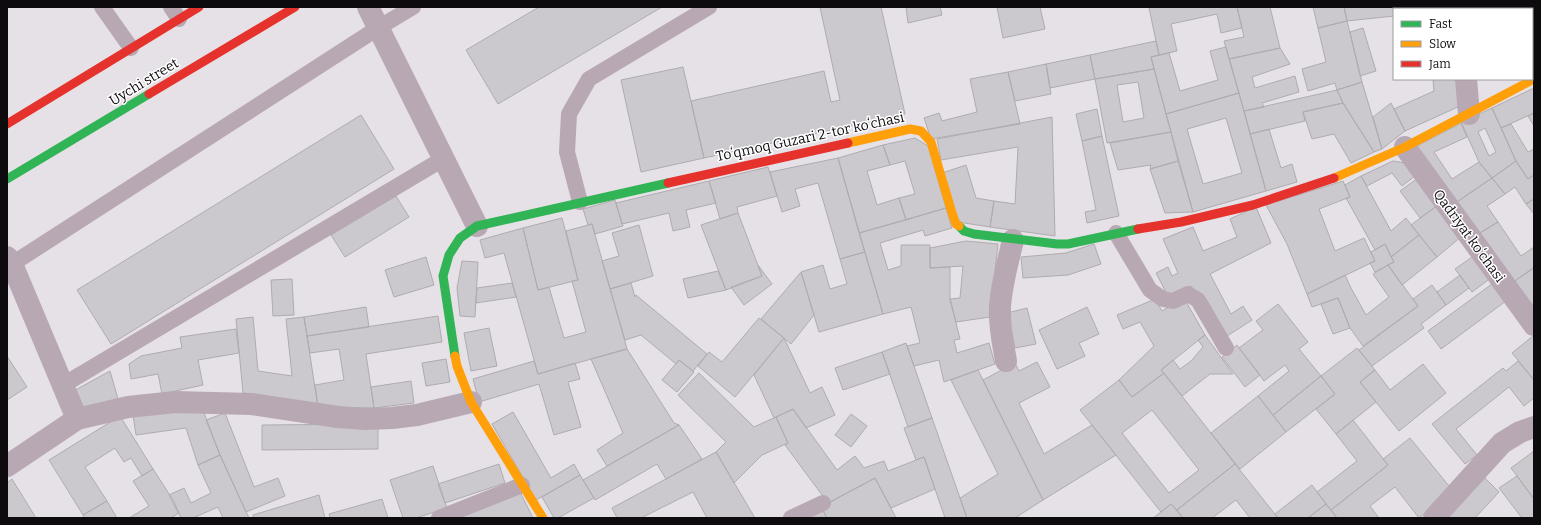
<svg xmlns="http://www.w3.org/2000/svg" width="1541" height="525" viewBox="0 0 1541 525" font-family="Bitter,serif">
<rect width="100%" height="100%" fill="#e5e1e6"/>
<path fill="#cbc9cd" stroke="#afacb0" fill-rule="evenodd" d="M539,7H662L498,104L466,50Z
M820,7H881L905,114L704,158L691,101L824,71L831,102L840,100Z
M906,7H940L942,15L908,23Z
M997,7H1040L1045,29L1003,38Z
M1154,7H1237L1242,28L1221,33L1217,14L1171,24L1177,51L1159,55L1149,8Z
M1237,7H1270L1280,48L1229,59L1224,41L1244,37Z
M1313,7H1344L1347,21L1318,28Z
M1344,7H1447L1448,9H1394V16L1347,21Z
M1468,7H1487L1488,9H1468Z
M1347,21L1362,82L1337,90L1335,83L1308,91L1302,69L1326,62L1318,28Z
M1363,28L1376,71L1360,76L1350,32Z
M1534,37V59L1532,56V38Z
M1156,41L1159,55L1151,57L1154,69L1095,79L1090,55Z
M1226,47L1239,93L1166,114L1151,57L1169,53L1180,91L1218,80L1210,51Z
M1280,48L1290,64L1252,77L1255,88L1295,76L1299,92L1262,103L1264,107L1244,111L1229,59Z
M1090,55L1095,79L1050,88L1046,64Z
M1046,64L1051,94L1015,101L1008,72Z
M683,67L704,158L641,172L621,80Z
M1154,69L1171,132L1107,143L1095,79ZM1138,82L1144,118L1123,122L1117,85Z
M1008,72L1020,124L931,139L924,118L939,113L942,121L977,112L970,79Z
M1433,79H1457L1460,106L1405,131L1394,109L1434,91Z
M1362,82L1382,149L1374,152L1343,103L1337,90Z
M1534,88V113L1501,128L1492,108Z
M1337,90L1343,103L1303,112L1305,121L1250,134L1244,111Z
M1239,93L1266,191L1193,212L1166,114ZM1226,118L1242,173L1203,184L1187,129Z
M1343,103L1374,152L1351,163L1334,134L1312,139L1303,112Z
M1391,103L1405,131L1382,149L1373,117Z
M1492,108L1516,161L1492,178L1479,162L1461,122ZM1485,128L1496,152L1489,156L1478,132Z
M1097,109L1102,136L1082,141L1076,114Z
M1534,113V126L1528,116Z
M361,115L394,169L111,344L77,290Z
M1052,117L1055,236L990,227L994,201L1015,204L1018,147L941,160L937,139Z
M1461,123L1467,137L1434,152L1452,179L1479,162L1492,178L1451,206L1413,148Z
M1511,124L1528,152L1534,149V175L1528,179L1516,161L1501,128Z
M1269,129L1281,168L1292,164L1297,182L1266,191L1250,134Z
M1171,132L1178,161L1150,169L1151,165L1118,170L1110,143Z
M1102,136L1119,216L1087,223L1085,212L1096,210L1082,141Z
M915,138L928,146L946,208L906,220L899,198L915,194L905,161L890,165L883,145Z
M883,145L890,165L867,171L877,205L899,198L906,220L859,233L838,158Z
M838,158L865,252L840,259L818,183L795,189L800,206L782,212L770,172Z
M1178,161L1193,212L1165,213L1150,169Z
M1393,161L1405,163L1415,176L1402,186L1392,173L1367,186L1361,176Z
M1516,161L1528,179L1534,175V199L1526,204L1515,187L1505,194L1492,178Z
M966,165L976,198L994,201L990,227L958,222L942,173Z
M768,167L777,196L737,207L738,213L720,219L709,181Z
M1361,176L1391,231L1406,218L1419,235L1391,257L1385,244L1375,250L1346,198L1350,197L1345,185Z
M1418,178L1438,205L1420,218L1400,191Z
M1492,178L1505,194L1487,206L1498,222L1475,236L1451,206Z
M709,181L716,203L686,210L690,227L673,231L669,213L622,224L616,203Z
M1343,181L1350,197L1319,209L1335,251L1364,238L1375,261L1307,294L1287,244L1266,205Z
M396,196L409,217L345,257L331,235Z
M1534,199V214L1526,204Z
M615,200L623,226L595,234L592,224L588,225L583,209Z
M1438,205L1462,236L1437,257L1411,225Z
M1256,207L1271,243L1210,274L1231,314L1243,306L1252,320L1224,338L1219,334L1191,286L1169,298L1156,273L1168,267L1172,276L1178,273L1163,239L1193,227L1203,251L1237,237L1230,219Z
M946,208L952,228L925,236L923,230L880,243L888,270L901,266V245H930V268L950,267V299L960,339L954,340L957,353L989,343L995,364L944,382L939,360L914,366L907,346L920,343L911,307L883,314L859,233Z
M738,213L762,276L726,290L701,225Z
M562,218L578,280L538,290L523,228Z
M1498,222L1521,256L1534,247V268L1512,283L1475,236Z
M592,224L627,349L538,374L504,253L485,258L480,240L523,228L538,290L549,287L564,338L586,332L572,281L578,280L566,231Z
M639,225L653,276L610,289L602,261L619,256L612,233Z
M1419,235L1437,257L1402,285L1388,265L1394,262L1391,257Z
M966,241L998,244L990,317L956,322L950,299L960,298L963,266L930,268V248Z
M1094,244L1101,264L1068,275L1023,278L1021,257L1066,253Z
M1385,244L1394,262L1375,272L1370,263L1375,261L1371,252Z
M865,252L883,314L819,332L801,272L823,265L830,289L847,284L840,259Z
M1479,252L1496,274L1472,292L1455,269Z
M426,257L434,285L394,297L385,270Z
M462,261L478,262L475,317L460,316L457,288Z
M758,265L772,284L744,305L731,287L762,276Z
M1388,265L1418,306L1363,346L1350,328L1338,298L1312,307L1307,294L1345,275L1351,288L1366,315L1389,297L1373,274Z
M1533,268L1534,269V314L1512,283Z
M718,271L726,290L688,298L683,279Z
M801,272L814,315L791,344L761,319Z
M1460,275L1469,288L1446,305L1437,292Z
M292,279L294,315L273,316L271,280Z
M1496,281L1510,298L1441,349L1428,331Z
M512,283L516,297L476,303L477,288Z
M631,283L635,297L636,295L707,354L693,371L679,360L676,364L641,335L625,340L610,289Z
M1432,285L1446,305L1421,324L1424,328L1372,366L1359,350L1418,306L1413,299Z
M1184,298L1205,335L1161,370L1164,373L1132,397L1119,380L1154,346L1140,322L1123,329L1117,315L1155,299L1162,311Z
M1338,298L1350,328L1333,334L1321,304Z
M1278,304L1308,342L1299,349L1321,376L1273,415L1258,396L1289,371L1285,365L1264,381L1239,348L1263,330L1256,321Z
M366,307L369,327L307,336L304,317Z
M1087,307L1099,334L1079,343L1085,356L1057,369L1039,330Z
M1027,308L1036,344L1015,348L1007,313Z
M438,316L442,342L366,354L374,408L318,407L315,385L344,380L339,349L310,353L307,336Z
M253,317L258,371L292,376L286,319L304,317L318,407L243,393L236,319Z
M759,318L784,338L735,397L698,366L709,352L722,362Z
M489,328L497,366L471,371L464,333Z
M236,329L239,353L198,360L203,385L162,394L158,374L131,379L129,364L141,356L182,348L180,337Z
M1205,335L1233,374H1210L1182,396L1161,370L1173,360L1180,369L1191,361L1203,347L1198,340Z
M1533,336L1534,337V380L1512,353Z
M784,338L810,393L822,387L835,415L806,428L793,409L774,418L754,375Z
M906,343L932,418L908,427L882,352Z
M1237,345L1260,375L1245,387L1222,357Z
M1357,348L1375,370L1360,382L1376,402L1336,434L1316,409L1335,394L1321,376Z
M627,349L674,423L679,425L607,466L597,450L623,433L591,359Z
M882,352L890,374L843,390L835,368Z
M7,356L27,387L7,400Z
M446,359L450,382L426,386L422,363Z
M679,360L694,372L677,392L662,380Z
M534,361L538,374L575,363L580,379L568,382L581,427L554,435L539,384L479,402L473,379Z
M1518,361L1534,380V398L1524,406L1509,387L1456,429L1477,455L1465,464L1432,424L1503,368L1506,371Z
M1037,362L1050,387L1019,403L1044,454L1092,425L1116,455L1043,500L983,380L1015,363L1019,371Z
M1423,364L1446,393L1399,431L1360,382L1375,370L1390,390Z
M978,370L1043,500L1015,518H967L960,498L998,474L951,380Z
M110,371L118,399L79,409L70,393Z
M699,373L754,427L776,417L788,443L762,455L734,483L716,452L715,453L726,442L678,395Z
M1164,373L1235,464L1177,510L1171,504L1161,512L1080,410L1119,380L1132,397ZM1152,410L1199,470L1169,493L1122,433Z
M1321,376L1335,394L1286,432L1273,415Z
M411,381L414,403L374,408L371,387Z
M1258,396L1286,432L1240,469L1211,433Z
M201,405L220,455L198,465L186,428L136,435L133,415Z
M793,409L837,470L855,456L864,468L884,461L888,471L924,457L935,489L891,508L875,478L828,503L785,445L788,443L776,417Z
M513,412L551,478L574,464L580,475L536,500L492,424Z
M225,413L254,487L278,478L285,496L246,512L220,455L206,420Z
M851,414L867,426L851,447L835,435Z
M120,416L153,469L142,476L131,458L124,462L115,448L85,467L107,501L83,515L49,460Z
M932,418L967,518H945L924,457L916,460L904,428Z
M1353,420L1388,465L1331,510L1317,492L1357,461L1336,434Z
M378,424V449L262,450V425Z
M679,425L702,459L666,479L657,464L595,500L583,480Z
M1410,438L1453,491L1419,518L1395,487L1370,506L1379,518H1337L1331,510L1388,465L1383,459Z
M1534,451V499L1511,468Z
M716,452L755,518H707L693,492L641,518H617L612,508Z
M220,455L249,518H223L218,507L193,518H181L169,495L184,488L191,503L211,493L198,465Z
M499,464L505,483L445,503L438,484Z
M1235,464L1278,518H1250L1236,500L1212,518H1183L1177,510Z
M433,466L447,508L416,518H403L390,480Z
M153,469L173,500L179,513L171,518H129L149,506L133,481Z
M580,475L594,498L558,518H554L542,497Z
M1517,476L1534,499V517L1533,518H1522L1499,488Z
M875,478L896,518H827L821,507Z
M1485,478L1499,492L1475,518H1446Z
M12,479L36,518H7V483Z
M1312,485L1326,504L1308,518H1278L1275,514Z
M519,490L533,518H452Z
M319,495L325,518H253V515Z
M382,499L388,518H330L329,514Z
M107,501L117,518H84L83,515Z
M1171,504L1183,518H1153L1161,512Z
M1326,504L1337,518H1308Z
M821,507L827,518H800Z"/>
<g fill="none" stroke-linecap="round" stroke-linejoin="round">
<path stroke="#b8a8b3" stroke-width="16" d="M102,7L131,48
M171,7L179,19
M580,202L567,152L569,114L589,79L709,7
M1116,233L1150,290L1163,299L1173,301L1188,294L1198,300L1226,348
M12,264L378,28L413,7
M63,385L443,159
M439,518L522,485
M791,518L823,503"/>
<path stroke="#b8a8b3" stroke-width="22" d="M368,7L477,226
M1458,7L1459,9
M1466,79L1469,114
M1405,147L1534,325
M7,257L12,264L77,419
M1006,361C1003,343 999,326 1000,308C1001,285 1008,262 1013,240
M7,466L77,419L128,407L175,402L252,404L338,417L366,419L392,418L417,415L471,402
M1434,518L1502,443L1520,432L1534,427"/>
<path stroke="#30b455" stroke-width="9" d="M7,179L149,94
M959,226L964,231L974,234L1057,244H1068L1138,229
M455,356L443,276L449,255L460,238L477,226L668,183"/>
<path stroke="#ff9f0a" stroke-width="9" d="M848,143L910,129L921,131L931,142L952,213L956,224L959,226
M1334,178L1405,147L1534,79
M455,356L457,366L471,402L543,518"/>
<path stroke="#e5322d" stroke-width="9" d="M149,94L295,7
M7,124L199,7
M668,183L848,143
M1138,229L1181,222L1253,205L1334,178"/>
</g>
<g text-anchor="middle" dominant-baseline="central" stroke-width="3" stroke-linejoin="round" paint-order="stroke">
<g font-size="14" fill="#0e0b0e" stroke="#fff">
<text transform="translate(144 82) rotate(-31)">Uychi street</text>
<text transform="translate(810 137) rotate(-12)">Toʻqmoq Guzari 2-tor koʻchasi</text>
<text transform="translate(1469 236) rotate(54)">Qadriyat koʻchasi</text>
</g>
</g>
<rect width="1541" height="525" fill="none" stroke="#0e0b0e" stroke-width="16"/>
<rect x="1393" y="8" width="140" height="72" fill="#ffffff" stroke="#9f9d9f"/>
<rect x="1401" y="21" width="20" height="6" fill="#30b455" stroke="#9f9d9f"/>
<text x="1429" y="28" font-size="12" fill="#0e0b0e">Fast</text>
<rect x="1401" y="41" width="20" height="6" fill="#ff9f0a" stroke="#9f9d9f"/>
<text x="1429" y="48" font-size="12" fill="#0e0b0e">Slow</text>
<rect x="1401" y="61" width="20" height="6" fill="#e5322d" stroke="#9f9d9f"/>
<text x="1429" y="68" font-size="12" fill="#0e0b0e">Jam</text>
</svg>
